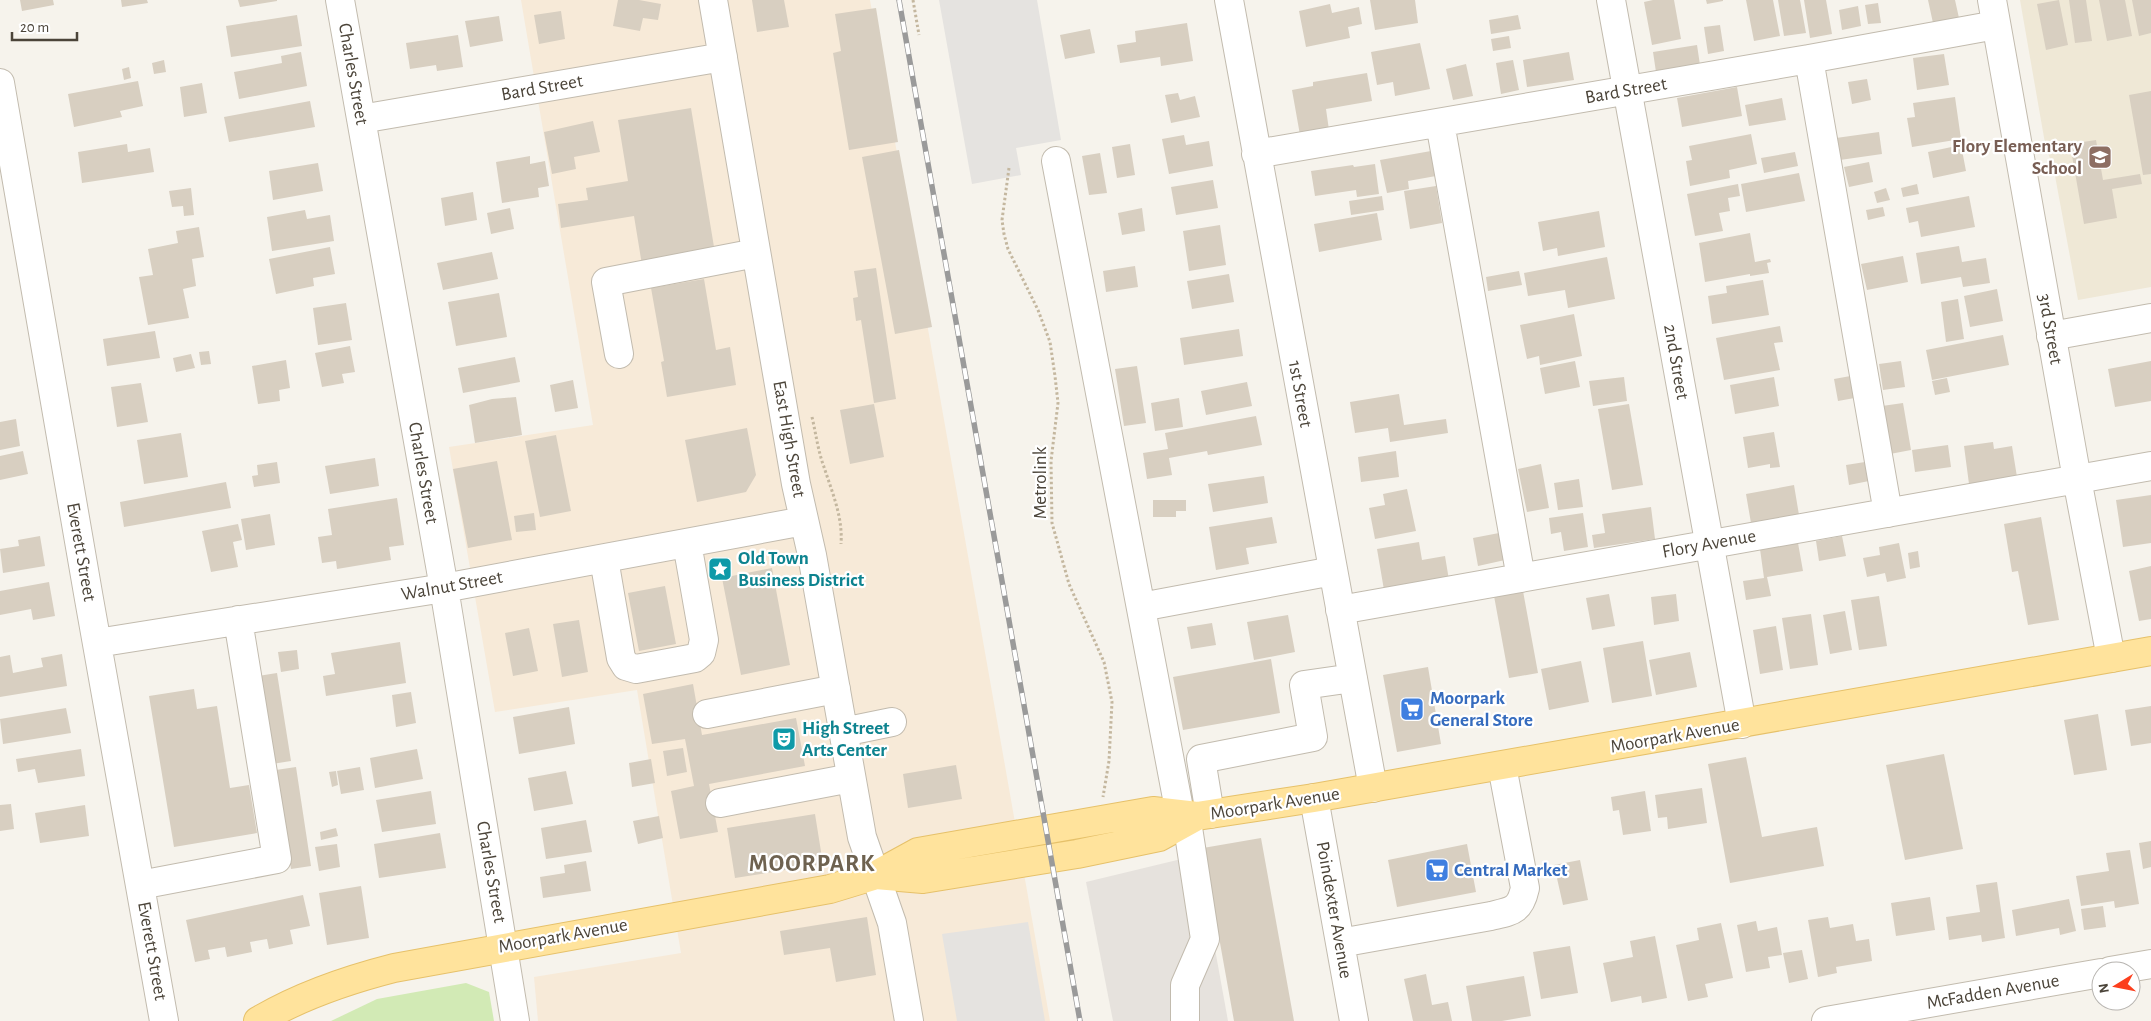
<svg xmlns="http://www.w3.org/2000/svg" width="2151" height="1021" viewBox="0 0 2151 1021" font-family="'Alegreya Sans',sans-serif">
<rect width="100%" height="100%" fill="#f6f3ec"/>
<path fill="#f7ead8" d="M521,0H870L1050,1021H538L534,977L681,953L637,690L495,712L449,447L593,425Z"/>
<path fill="#e6e2dd" d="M1198,855L1228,1021H1113L1086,882Z"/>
<path fill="#efe8d6" d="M2020,0H2151V287L2078,300L2053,165L2046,149Z"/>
<path fill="#d2eab5" d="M466,983L489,992L494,1021H331L377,999Z"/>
<path fill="#e5e3e0" d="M939,0H1037L1061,140L1016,148L1021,175L972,184Z
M1028,922L1045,1021H957L942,934Z"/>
<path fill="#d8cfc1" d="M20,0H53L54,5L22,11Z
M121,0H147L148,3L122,7Z
M238,0H277V1L240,7Z
M618,0H639L661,4L658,20L643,18L640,31L613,26Z
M752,0H784L789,27L757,32Z
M1370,0H1415L1418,23L1375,30Z
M1653,0H1674L1681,39L1652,45L1644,2Z
M1706,0H1723V1L1707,4Z
M1746,0H1773L1780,36L1754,41Z
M1778,0H1800L1806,33L1784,36Z
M1804,0H1826L1832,34L1810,38Z
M1928,0H1955L1959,18L1933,23Z
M2059,0L2068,45L2046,50L2037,4Z
M2069,0H2086L2092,41L2075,43Z
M2099,0H2125L2132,36L2107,41Z
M2132,0H2151V33L2139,36Z
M1878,3L1881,23L1868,24L1865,5Z
M1330,4L1332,13L1359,7L1362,24L1348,27L1350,38L1306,47L1299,11Z
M1858,6L1861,26L1842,30L1839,10Z
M876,8L898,142L849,150L833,53L841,51L835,14Z
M561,11L565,39L539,44L534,15Z
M297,15L302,46L231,57L226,26Z
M1518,15L1521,29L1491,34L1489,20Z
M499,16L503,41L470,47L465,21Z
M1187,23L1193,61L1161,66L1160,57L1120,63L1117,45L1136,42L1135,31Z
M1720,25L1724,51L1708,54L1704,27Z
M1090,29L1095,53L1065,59L1060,35Z
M458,35L463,67L437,71L436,65L410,69L406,43Z
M1509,36L1511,48L1493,51L1491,39Z
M1420,43L1430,89L1395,96L1393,82L1377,85L1371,52Z
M1697,45L1700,65L1656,72L1653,52Z
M301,52L307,86L239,99L234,72L282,63L281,56Z
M1569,52L1574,80L1527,87L1523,60Z
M1944,54L1949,85L1917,90L1913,58Z
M164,60L166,72L154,74L152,63Z
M1513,60L1519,90L1501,94L1496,63Z
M1466,64L1473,96L1453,100L1446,69Z
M129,67L131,78L124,80L122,69Z
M1367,73L1372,101L1326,109L1329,130L1300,135L1292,90L1313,86V82Z
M1867,79L1871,100L1852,104L1848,82Z
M138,81L143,106L120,111L122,117L74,127L68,94Z
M202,83L207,113L184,117L180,87Z
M1737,87L1742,116L1682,127L1677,98Z
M2151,91V174L2143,175L2129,95Z
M1178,93L1180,100L1195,96L1200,117L1171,123L1165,95Z
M1955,97L1961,139L1912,147L1907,118L1915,117L1913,103Z
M1782,98L1786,120L1749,126L1745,105Z
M310,101L315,127L229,142L224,117Z
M691,108L715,253L642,265L634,216L561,228L558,204L588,200L586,188L628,181L618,120Z
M593,121L600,152L574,157L576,169L552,174L544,132Z
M1879,132L1882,154L1840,160L1836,138Z
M1751,134L1757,164L1729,170L1730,178L1690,186L1686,161L1692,160L1689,146Z
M1184,135L1186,145L1209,141L1213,166L1169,174L1162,139Z
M2096,140L2103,180L2140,174L2142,184L2112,189L2117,218L2084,224L2070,144Z
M127,144L128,152L150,148L154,172L82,183L78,152Z
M1130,144L1135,175L1117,178L1112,147Z
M1961,145L1966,171L1933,178L1928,152Z
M899,150L932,327L895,334L862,157Z
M1431,151L1436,176L1408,181L1409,189L1387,193L1380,160Z
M1795,152L1798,166L1764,173L1761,158Z
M1100,153L1107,193L1089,195L1082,156Z
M530,156V164L545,161L549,186L538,188L539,197L502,203L496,162Z
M1869,162L1873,182L1849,187L1844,167Z
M318,163L323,191L273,200L269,171Z
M1375,164L1379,194L1357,197L1356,190L1315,196L1311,171L1353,165L1354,167Z
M1799,173L1805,201L1746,212L1741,184Z
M1213,180L1218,208L1176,215L1171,187Z
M1738,184L1740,196L1728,198L1730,211L1719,213L1723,231L1695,236L1687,194Z
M1917,184L1919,194L1903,197L1901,188Z
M1436,186L1442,223L1410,229L1404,191Z
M191,188L194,215L184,216L183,206L172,207L169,191Z
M1886,188L1890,200L1877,203L1874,192Z
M473,192L477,220L445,226L441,198Z
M1382,196L1384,210L1351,215L1349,201Z
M1969,196L1975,227L1921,237L1918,221L1909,223L1906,208Z
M1883,207L1885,216L1868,220L1866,210Z
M510,208L514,229L491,234L487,213Z
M1142,208L1145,231L1122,235L1118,213Z
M305,210L307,219L330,215L334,241L272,251L267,217Z
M1599,211L1605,247L1558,256L1557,248L1543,251L1538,222Z
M1377,213L1382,240L1319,252L1314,224Z
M1220,225L1226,265L1189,271L1183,231Z
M199,227L204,257L192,259L196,286L183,289L189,318L148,325L139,277L153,275L148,249L178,243L176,231Z
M1750,233L1755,262L1770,259L1771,262L1767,263L1769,273L1750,276V274L1705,282L1699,243Z
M1959,246L1962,262L1986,258L1990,283L1963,287L1961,277L1921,284L1916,253Z
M330,247L335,274L313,278L314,286L276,294L269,259Z
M492,252L498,279L443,290L437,263Z
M1903,256L1908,282L1867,290L1861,264Z
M1607,257L1615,299L1568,308L1565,290L1528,296L1524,273Z
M1135,266L1138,287L1106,292L1103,271Z
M876,268L896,399L874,403L861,320L856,321L853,298L858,297L854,271Z
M1519,271L1522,285L1488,291L1486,277Z
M1229,274L1234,302L1192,309L1187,281Z
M704,279L716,350L730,347L736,385L667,397L661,362L664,361L651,288Z
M1763,280L1769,315L1712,324L1708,296L1727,293L1726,286Z
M1997,289L2003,321L1970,327L1964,296Z
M499,293L507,337L456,346L448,302Z
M1958,299L1964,339L1946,342L1941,302Z
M346,303L352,340L318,345L313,308Z
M1574,314L1582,356L1540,365L1539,356L1527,359L1520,325Z
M1780,326L1783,342L1774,343L1780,370L1724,380L1716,338Z
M1239,329L1243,356L1184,365L1180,338Z
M155,331L160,358L107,366L103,339Z
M2003,335L2009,365L1932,380L1926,350Z
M350,346L355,372L342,374L344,383L322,387L315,353Z
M209,351L211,364L201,365L199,352Z
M191,354L195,368L176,372L173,358Z
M515,357L520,382L463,393L458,368Z
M286,360L290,388L279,390L280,401L258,404L252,366Z
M1575,361L1580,387L1545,394L1540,368Z
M1901,361L1905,387L1883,390L1879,364Z
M2151,361V401L2115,407L2108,369Z
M1137,366L1146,423L1124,426L1115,369Z
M1856,375L1860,397L1838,401L1834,379Z
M1624,377L1627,401L1593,406L1589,381Z
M1774,377L1779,406L1735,414L1730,385Z
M1947,378L1950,392L1935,395L1932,381Z
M573,380L578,408L555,412L550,385Z
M1247,382L1252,406L1206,415L1201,391Z
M141,383L148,422L117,427L111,387Z
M1399,394L1404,425L1446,419L1448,433L1390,442L1388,428L1355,433L1350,402Z
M516,397L522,435L475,443L469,405L492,399Z
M1179,398L1183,427L1155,431L1151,403Z
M1903,403L1911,450L1890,454L1882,406Z
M874,404L884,457L850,464L840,410Z
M1629,404L1643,485L1612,490L1598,409Z
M1256,416L1262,445L1208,455L1207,451L1169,458L1172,475L1147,479L1143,453L1168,449L1165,433Z
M16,419L20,446L0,450V422Z
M747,428L756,475L746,492L697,502L685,440Z
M1774,432L1780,467L1770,468V464L1748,468L1743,437Z
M181,433L188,477L144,484L137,440Z
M556,435L571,511L540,517L525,441Z
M1993,442L1994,449L2012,446L2017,477L1969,484L1964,446Z
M1948,445L1951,467L1915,472L1912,450Z
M23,451L28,474L0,480V456Z
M1396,451L1399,477L1361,482L1358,457Z
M375,458L379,486L330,494L325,466Z
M497,461L512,540L468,548L453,469Z
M277,462L280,483L254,487L252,476L258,475L257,465Z
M1865,462L1869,481L1849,485L1846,465Z
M1541,464L1549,508L1527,512L1518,469Z
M1264,476L1268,503L1213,512L1208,484Z
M1579,479L1583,507L1558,510L1554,483Z
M226,482L231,508L124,527L120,502Z
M1794,485L1799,515L1751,523L1746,494Z
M1407,489L1416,531L1375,539L1369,508L1385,505L1383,494Z
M2151,495V543L2123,547L2116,500Z
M397,498L404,545L389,547L391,560L337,569L336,561L322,563L318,537L332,535L328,509Z
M1153,500H1186V511H1176V517H1153Z
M1651,507L1655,539L1594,548L1592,535L1605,533L1602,514Z
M534,513L536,530L516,532L514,516Z
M1583,513L1588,547L1564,551L1561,532L1551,534L1549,518Z
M270,514L275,545L246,550L241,519Z
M1272,517L1277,543L1246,548L1249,564L1216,570L1209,527Z
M2041,517L2059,620L2028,625L2018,571L2012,572L2004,524Z
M238,524L242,540L233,542L238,567L211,572L202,531Z
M1499,533L1505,560L1478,566L1473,538Z
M40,536L45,566L3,573L0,549L19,546L18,540Z
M1842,536L1846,556L1819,561L1816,541Z
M1419,542L1422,560L1445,556L1449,580L1384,590L1377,549Z
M1798,543L1803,571L1767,577L1771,596L1746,600L1743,581L1764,578L1760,549Z
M1899,543L1906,578L1887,582L1885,573L1867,577L1863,558L1880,555L1879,547Z
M1918,551L1920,567L1910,569L1908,553Z
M2151,566V619L2139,621L2129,571Z
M772,568L790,665L741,675L722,578Z
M49,582L55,616L33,620L31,609L0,615V591Z
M665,586L676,644L639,651L628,593Z
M1523,591L1538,673L1509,678L1494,596Z
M1609,594L1615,626L1592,630L1586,598Z
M1676,594L1679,621L1654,625L1651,597Z
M1879,596L1887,646L1859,650L1851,600Z
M1845,611L1852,650L1830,654L1823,615Z
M1811,614L1818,665L1790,669L1782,618Z
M1288,615L1295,652L1254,660L1247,622Z
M579,620L588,672L562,677L553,624Z
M1212,623L1216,645L1191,649L1187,627Z
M1776,626L1783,670L1760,674L1753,630Z
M529,628L538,671L513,676L505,633Z
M1643,641L1652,696L1612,703L1603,648Z
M400,642L406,683L326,696L323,676L335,674L331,653Z
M297,650L299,669L281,672L278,652Z
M1690,652L1697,687L1656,695L1649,660Z
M62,654L67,686L0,697V657L10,655L13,673L43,667L41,658Z
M1271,659L1280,713L1183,730L1173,677Z
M1581,661L1589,702L1549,710L1541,669Z
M1428,667L1441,744L1397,752L1383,675Z
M277,673L291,761L272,764L258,676Z
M693,684L702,735L796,718L805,766L709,784L718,832L680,839L671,791L694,786L685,739L652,744L643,694Z
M194,689L197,709L217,706L230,788L249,785L257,833L174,847L149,696Z
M411,692L416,723L396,727L392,695Z
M2151,706V743L2131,746L2125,710Z
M569,707L575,744L519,754L513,717Z
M66,708L71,733L3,744L0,719Z
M2098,714L2107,770L2074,775L2064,720Z
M683,748L687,772L667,776L663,751Z
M81,749L85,776L38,783L35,769L18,772L16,759Z
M417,749L423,779L375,788L370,758Z
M1944,754L1963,849L1905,860L1886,765Z
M1746,757L1762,837L1817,827L1824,866L1730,883L1708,764Z
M651,759L655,783L632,787L629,763Z
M956,765L962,799L908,808L903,774Z
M296,767L311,866L291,869L276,770Z
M360,767L364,790L341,794L337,771Z
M336,771L338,785L332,787L329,772Z
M566,771L573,804L534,811L528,778Z
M1702,788L1707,823L1668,829L1667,817L1658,818L1655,795Z
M431,791L436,824L382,832L376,800Z
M1645,791L1651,831L1623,835L1619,810L1613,811L1611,797Z
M11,804L14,829L0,831V805Z
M85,805L89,836L40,843L35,813Z
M815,814L823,864L735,878L727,828Z
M659,816L663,838L638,844L633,821Z
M586,820L592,852L546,859L541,828Z
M336,828L338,836L321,840L320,832Z
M440,833L446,868L379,878L374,844Z
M1261,838L1294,1021H1234L1203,848Z
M2151,841V867L2143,869L2139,843Z
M337,844L340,867L319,871L315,847Z
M1467,844L1476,892L1397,907L1388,860Z
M2130,850L2139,904L2115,908L2114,901L2081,906L2076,876L2109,871L2106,853Z
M1580,860L1588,900L1563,905L1554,865Z
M586,861L591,891L543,898L540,877L565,873L564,865Z
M1997,882L2005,938L1982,942L1981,935L1949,940L1946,917L1980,912L1976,885Z
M361,886L369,938L327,945L319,893Z
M303,895L310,926L290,930L293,944L269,949L267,939L250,942L252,952L227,957L225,947L208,950L210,959L195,962L186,920Z
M1930,897L1935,930L1896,936L1891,903Z
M2069,899L2076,931L2060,935L2059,928L2016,936L2012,910Z
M2103,906L2106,927L2084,930L2081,909Z
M867,917L876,975L836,982L830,948L784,955L780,931Z
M1828,917L1830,928L1853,924L1856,941L1869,939L1872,961L1836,967L1837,973L1818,977L1808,920Z
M1756,921L1758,931L1777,927L1782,955L1768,957L1770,968L1746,972L1737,925Z
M1721,923L1733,978L1705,984L1708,997L1688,1001L1676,945L1699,940L1697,928Z
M1655,936L1667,998L1642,1003L1641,996L1611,1002L1603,963L1633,957L1630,941Z
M1570,946L1578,993L1541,999L1533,952Z
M1802,950L1808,979L1789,983L1783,953Z
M1426,974L1432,1005L1448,1002L1452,1021H1413L1404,979Z
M1524,976L1531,1016L1502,1021H1472L1466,986Z"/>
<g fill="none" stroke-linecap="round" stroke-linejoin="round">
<g stroke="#c2bbae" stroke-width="30">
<path id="minor" d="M340,0L444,588L515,1021
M713,0L796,484L812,555L862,837L892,923L909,1021
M1229,0L1373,788
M1611,0L1742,724
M1992,0L2077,479L2111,658
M1809,59L1888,513
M0,83L89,599L164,1021
M361,119L723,57
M1440,123L1521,578
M1256,154L1809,59L1996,25
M1056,161L1180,814
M2051,336L2151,318
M619,354L606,282L756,253
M604,559L621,658L626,666L636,669L695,658L701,653L704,640L687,543
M1141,607L1333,571
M1340,610L2151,466
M97,643L444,588L804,521
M707,714L836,689
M843,732L892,722
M1314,798L1354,1021
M720,803L851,778
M1210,814L1201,759L1313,737L1304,685L1353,678
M140,885L277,859L238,620
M1340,943L1491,916C1512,911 1520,911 1525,888L1502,766
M2110,971L2151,964
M1185,1021V985L1205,939L1187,821
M1826,1021L2101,973"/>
</g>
<g stroke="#e6c16a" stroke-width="30">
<path id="major" d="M876,875L923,879L1077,854L1159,837L1197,816
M258,1021C300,996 347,980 394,968L830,889L876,875L918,852L1153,811L1197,816L1314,798L2151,651"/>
</g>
<path stroke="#c4b79f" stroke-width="3" stroke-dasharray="2.5 2.5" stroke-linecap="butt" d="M913,0L919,35
M1009,168L1002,220L1004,234L1008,249L1038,310L1050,342L1055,376L1058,403L1051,461L1052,523L1069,584L1104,662L1112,702L1109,761L1103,797
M812,417C816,434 818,451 824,467C832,492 843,517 841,544"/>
<use href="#minor" stroke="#fff" stroke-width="28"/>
<use href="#major" stroke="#ffe39c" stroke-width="28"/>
<g stroke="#9a9a9a" stroke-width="5.5">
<path id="rail" d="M899,0L1080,1021"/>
</g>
<use href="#rail" stroke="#fff" stroke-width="4" stroke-dasharray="11" stroke-linecap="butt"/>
</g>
<defs>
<g id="school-square" transform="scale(1.25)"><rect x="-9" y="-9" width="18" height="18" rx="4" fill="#8d6e63" stroke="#fff"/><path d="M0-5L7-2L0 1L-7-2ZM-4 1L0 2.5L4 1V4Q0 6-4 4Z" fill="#fff"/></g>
<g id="sight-square" transform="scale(1.25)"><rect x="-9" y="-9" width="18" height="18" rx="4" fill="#0f9aa8" stroke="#fff"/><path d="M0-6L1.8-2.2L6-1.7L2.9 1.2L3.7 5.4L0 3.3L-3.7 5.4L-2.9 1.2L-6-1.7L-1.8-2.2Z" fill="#fff"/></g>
<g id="supermarket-square" transform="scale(1.25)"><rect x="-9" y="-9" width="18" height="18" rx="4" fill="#3f7fe0" stroke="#fff"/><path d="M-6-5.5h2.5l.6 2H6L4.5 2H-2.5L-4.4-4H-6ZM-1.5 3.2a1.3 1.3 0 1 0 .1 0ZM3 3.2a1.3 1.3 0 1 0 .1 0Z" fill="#fff"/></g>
<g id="theatre-square" transform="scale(1.25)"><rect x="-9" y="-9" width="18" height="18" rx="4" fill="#0f9aa8" stroke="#fff"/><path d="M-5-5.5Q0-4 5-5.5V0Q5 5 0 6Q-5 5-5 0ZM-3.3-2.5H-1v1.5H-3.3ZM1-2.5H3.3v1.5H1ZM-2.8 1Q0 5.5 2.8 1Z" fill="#fff"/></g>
</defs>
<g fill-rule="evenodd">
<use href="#school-square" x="2100" y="157"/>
<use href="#sight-square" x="720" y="569"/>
<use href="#supermarket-square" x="1412" y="709"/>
<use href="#theatre-square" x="784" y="739"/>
<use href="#supermarket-square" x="1437" y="870"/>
</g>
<g text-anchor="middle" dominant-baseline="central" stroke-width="4.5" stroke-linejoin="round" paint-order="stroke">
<g font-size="19" fill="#4b4439" stroke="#fff">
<text transform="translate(353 74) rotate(80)">Charles Street</text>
<text transform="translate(542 88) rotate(-10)">Bard Street</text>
<text transform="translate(1626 91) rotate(-10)">Bard Street</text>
<text transform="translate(2050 329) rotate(80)">3rd Street</text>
<text transform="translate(1676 362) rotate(80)">2nd Street</text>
<text transform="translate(1300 394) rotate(80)">1st Street</text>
<text transform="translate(789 439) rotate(80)">East High Street</text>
<text transform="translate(423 473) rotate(80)">Charles Street</text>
<text transform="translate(1040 483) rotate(-90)">Metrolink</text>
<text transform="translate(1709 544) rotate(-10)">Flory Avenue</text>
<text transform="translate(81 552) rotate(80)">Everett Street</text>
<text transform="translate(452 586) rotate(-10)">Walnut Street</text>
<text transform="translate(1675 736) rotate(-10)">Moorpark Avenue</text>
<text transform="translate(1275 804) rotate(-9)">Moorpark Avenue</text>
<text transform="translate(491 872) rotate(80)">Charles Street</text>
<text transform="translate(1334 910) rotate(80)">Poindexter Avenue</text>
<text transform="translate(563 936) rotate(-10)">Moorpark Avenue</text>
<text transform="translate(152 951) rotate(80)">Everett Street</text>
<text transform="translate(1993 992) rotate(-10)">McFadden Avenue</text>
</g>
<g font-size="19" font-weight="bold" fill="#785e54" stroke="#fff" text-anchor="end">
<text x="2082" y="146">Flory Elementary<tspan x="2082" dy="22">School</tspan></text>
</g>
<g font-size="19" font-weight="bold" fill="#0d838f" stroke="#fff" text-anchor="start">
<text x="738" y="558">Old Town<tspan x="738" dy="22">Business District</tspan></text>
<text x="802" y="728">High Street<tspan x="802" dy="22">Arts Center</tspan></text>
</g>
<g font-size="19" font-weight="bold" fill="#366cbe" stroke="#fff" text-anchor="start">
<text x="1430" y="698">Moorpark<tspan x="1430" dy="22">General Store</tspan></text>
<text x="1454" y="870">Central Market</text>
</g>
<g font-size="24" font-weight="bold" letter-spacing="1" fill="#6e6250" stroke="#fff">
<text x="812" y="864">MOORPARK</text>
</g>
</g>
<g transform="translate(2116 986) rotate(260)"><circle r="24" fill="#ffffff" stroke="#b7b4b0"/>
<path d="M0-4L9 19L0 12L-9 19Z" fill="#fc3f1d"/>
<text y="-8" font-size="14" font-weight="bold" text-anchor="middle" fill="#4b4439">N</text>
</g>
<path d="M12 32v8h65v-8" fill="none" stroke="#4b4439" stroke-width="2.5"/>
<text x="20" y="32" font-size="15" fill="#4b4439" stroke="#ffffff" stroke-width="4" paint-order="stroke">20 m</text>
</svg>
